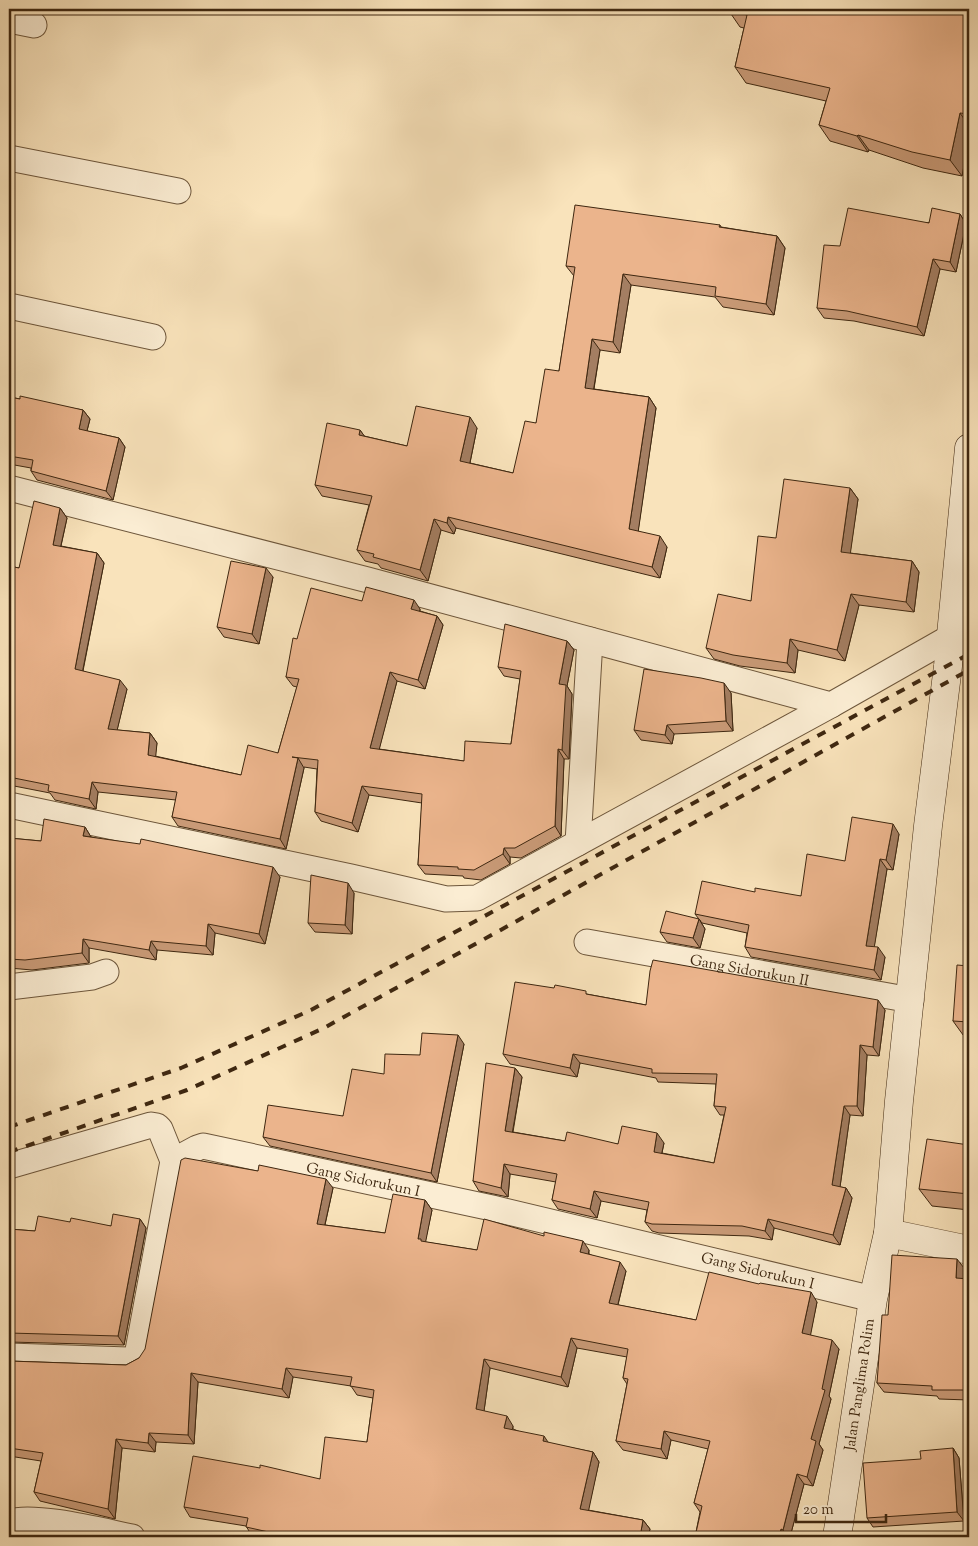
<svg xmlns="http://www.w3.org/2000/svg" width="978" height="1546" viewBox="0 0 978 1546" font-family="'Sorts Mill Goudy',serif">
<rect width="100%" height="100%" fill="#f9e3bb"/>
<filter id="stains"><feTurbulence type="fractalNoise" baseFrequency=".004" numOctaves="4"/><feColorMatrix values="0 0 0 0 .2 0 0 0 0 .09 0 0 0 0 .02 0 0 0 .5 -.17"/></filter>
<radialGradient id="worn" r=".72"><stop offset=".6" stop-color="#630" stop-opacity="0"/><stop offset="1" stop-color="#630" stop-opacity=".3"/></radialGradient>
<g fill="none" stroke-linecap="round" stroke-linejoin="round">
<g stroke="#6d563b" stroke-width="27">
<g id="minor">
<path d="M9,20L34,25"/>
<path d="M9,158L178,191"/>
<path d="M9,306L153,337"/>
<path d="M9,488L368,580L831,705L949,638"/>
<path d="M9,805L351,877L446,899L477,898L831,705"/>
<path d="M578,843L590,640"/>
<path id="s1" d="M587,942L911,1000"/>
<path d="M9,987L92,977L106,972"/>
<path d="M9,1166L151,1125L157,1126L160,1129L173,1161"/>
<path id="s2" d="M9,1356L128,1360H132L137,1356L173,1161L197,1148L203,1146L492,1208L873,1299"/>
<path d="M9,1522C36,1514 102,1531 132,1537"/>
</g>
</g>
<g stroke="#6d563b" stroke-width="29">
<path id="tertiary" d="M888,1233L969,1250"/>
</g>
<g stroke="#3e2710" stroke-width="29">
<g id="secondary">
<path id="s3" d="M837,1537L873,1299L888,1233L899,1101L928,826L948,666L969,448"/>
</g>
</g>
<use href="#minor" stroke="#fbedd3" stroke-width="25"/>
<use href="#tertiary" stroke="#fbedd3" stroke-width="28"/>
<use href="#secondary" stroke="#fbedd3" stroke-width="28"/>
<path stroke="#3e2710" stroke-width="4" stroke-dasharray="9 9" stroke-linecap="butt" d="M9,1127L181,1068L311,1010L969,654
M9,1152L187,1090L324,1028L969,670"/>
</g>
<path fill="#ca9b78" stroke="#3e2710" d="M729,11L969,14V139L962,176L923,168L869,150L868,152L830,141L819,125L826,101L746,83L735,67L744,28L740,27Z
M960,214L966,224L956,272L940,269L924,336L854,321L824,318L817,308L840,246Z
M720,225L721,227L777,236L785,248L774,315L723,307L715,297L631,285L620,353L600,350L594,389L649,397L656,408L638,531L667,547L660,578L456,528L454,534L441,530L428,581L381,568L378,564L365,561L357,550L369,505L322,496L315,485L360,430L364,436L407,446L477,428L470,463L513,473L536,423L559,371L574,276L566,266Z
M9,397L83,410L90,419L87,431L119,438L125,447L113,500L37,480L31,471V468L9,464Z
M850,488L858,499L850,553L912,561L919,572L914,612L859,605L845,661L798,650L795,673L740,666L714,659L706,648L751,601L776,538Z
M60,508L67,518L61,546L97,553L104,563L83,671L127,689L117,730L150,733L157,743L155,756L241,775L278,753L297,687L293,686L286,677L297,639L362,601L420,609V611L437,616L443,625L425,689L397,681L379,749L464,761L511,744L520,679L504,676L498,667L567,641L574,650L567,686L572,694L569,759H564L561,836L521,858L510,857V864L481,880L464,878L463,876L425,874L418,865L422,803L369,795L358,832L321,821L315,812L317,769L304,767V768L286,849L178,826L172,817L176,800L98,792L96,809L55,800L50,793L9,785V566L19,568Z
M273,577L259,644L224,637L217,627Z
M731,693L733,731L674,734L672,744L641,740L634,730Z
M85,827L91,837L280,877L265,944L215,933L213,955L157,950L156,960L89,948V963L32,970L9,968V838L41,841Z
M899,834L893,870L887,869L874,947L885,957L881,980L751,957L745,947L747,933L702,923L695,914L801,896L845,861Z
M354,893L352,934L315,932L308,923Z
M699,919L705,929L700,948L667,942L660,932Z
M969,966V1039H966L953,1021Z
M554,988L646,1005L885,1010L879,1056L867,1055L863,1116L850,1115L840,1187L846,1188L852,1198L840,1245L774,1228L772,1240L749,1236L659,1233L652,1231L645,1222L647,1210L601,1201L597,1218L558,1209L552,1200L556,1182L510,1174L508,1197L479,1191L473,1181L515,1068L522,1077L513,1132L565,1141L618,1144L664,1143L662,1153L714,1163L724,1115H720L714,1106L716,1084L658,1082L656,1078L580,1063L577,1077L510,1064L503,1054Z
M464,1044L437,1182L270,1146L263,1137L343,1116L384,1074L420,1055Z
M969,1145V1210L932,1206L919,1189Z
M333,1188L325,1225L385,1233L425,1200L432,1210L425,1242L477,1250H589V1254L626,1271L618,1305L696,1320L817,1302L810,1335L839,1349L829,1396L831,1399L819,1444L823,1450L813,1486L804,1484L790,1537H695L700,1512L694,1503L708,1449L671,1440L667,1459L623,1450L616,1441L627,1384L623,1378L627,1357L577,1348L568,1387L490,1368L484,1411L513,1426V1429L548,1443L593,1452L599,1462L588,1510L643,1520L650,1529L648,1537H258L252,1536L246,1526L190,1517L184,1507L320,1479L367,1442L373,1398L357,1395L351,1386L293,1377L289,1398L198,1382L194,1444L156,1442L155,1452L122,1448L115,1519L40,1501L34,1492L41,1461L9,1456V1361L126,1365L139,1358Z
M140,1219L146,1228L124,1345L9,1342V1229L35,1231L70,1222L111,1226Z
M964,1268L963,1278L969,1279V1400L939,1399L937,1396L884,1392L877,1383L888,1315Z
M953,1448L959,1458L964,1521L873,1527L867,1518Z"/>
<path fill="#a47e62" stroke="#3e2710" d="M960,113L969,126V139L962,176L950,160Z
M858,135L869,150L868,152L857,136Z
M960,214L966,224L956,272L950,262Z
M777,236L785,248L774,315L766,304Z
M933,259L940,269L924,336L917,327Z
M623,274L631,285L620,353L613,342Z
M592,339L600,350L592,399L585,388Z
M649,397L656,408L637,540L629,529Z
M83,410L90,419L85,438L79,429Z
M470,417L477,428L468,472L460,461Z
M360,430L368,441L359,435Z
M119,438L125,447L113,500L106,491Z
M850,488L858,499L849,563L841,552Z
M60,508L67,518L59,554L53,545Z
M448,517L456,528L454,534L447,523Z
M434,519L441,530L428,581L420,570Z
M660,536L667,547L660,578L652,567Z
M97,553L104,563L81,679L75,669Z
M912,561L919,572L914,612L906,602Z
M266,568L273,577L259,644L252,634Z
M851,594L859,605L845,661L837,650Z
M414,600L420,609L418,618L411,609Z
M437,616L443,625L425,689L418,680Z
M790,639L798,650L795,673L787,663Z
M567,641L574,650L567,686L572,694L569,759L562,750L559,684Z
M390,672L397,681L377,758L370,748Z
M120,680L127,689L115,739L108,729Z
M724,683L731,693L733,731L726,721Z
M667,725L674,734L672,744L665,735Z
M150,733L157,743L155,764L148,755Z
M558,749L564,759L561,836L555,826Z
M298,758L304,768L286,849L280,839Z
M92,782L98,792L96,809L89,799Z
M362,786L369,795L358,832L352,823Z
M893,824L899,834L893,870L886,860Z
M85,827L91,837L83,836Z
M504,848L510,857V864L503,854Z
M880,859L887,869L873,955L866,946Z
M273,867L280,877L265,944L259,934Z
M348,883L354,893L352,934L345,925Z
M699,919L705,929L700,948L693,938Z
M208,924L215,933L213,955L206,946Z
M83,939L89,948V963L82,953Z
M151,941L157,950L156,960L149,950Z
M878,947L885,957L881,980L874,970Z
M878,1000L885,1010L879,1056L873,1047Z
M458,1035L464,1044L437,1182L431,1173Z
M860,1045L867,1055L863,1116L857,1106Z
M573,1054L580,1063L577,1077L570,1068Z
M515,1068L522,1077L511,1140L505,1131Z
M844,1106L850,1115L839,1194L832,1185Z
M657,1133L664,1143L660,1161L654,1152Z
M504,1164L510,1174L508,1197L501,1188Z
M326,1179L333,1188L323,1233L317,1224Z
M846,1188L852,1198L840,1245L833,1235Z
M594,1191L601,1201L597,1218L590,1209Z
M425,1200L432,1210L425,1245L418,1239Z
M140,1219L146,1228L124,1345L118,1336Z
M768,1219L774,1228L772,1240L765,1231Z
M583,1241L589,1250L587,1261L580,1252Z
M957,1259L964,1268L963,1287L956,1278Z
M620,1262L626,1271L616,1312L609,1303Z
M811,1292L817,1302L809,1343L802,1333Z
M967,1335L969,1337V1394L966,1390Z
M571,1338L577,1348L568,1387L561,1377Z
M832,1340L839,1349L829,1396L831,1399L819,1444L823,1450L813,1486L807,1477L811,1439Z
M484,1359L490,1368L483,1418L476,1409Z
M286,1368L293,1377L289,1398L282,1389Z
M191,1373L198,1382L194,1444L188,1435Z
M507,1416L513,1426L511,1437L504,1428Z
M664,1431L671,1440L667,1459L661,1449Z
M149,1433L156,1442L155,1452L148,1443Z
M544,1436L550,1445L543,1441Z
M116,1439L122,1448L115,1519L108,1509Z
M953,1448L959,1458L964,1521L957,1512Z
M593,1452L599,1462L587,1518L580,1509Z
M797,1474L804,1484L790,1537H788L783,1530Z
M643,1520L650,1529L648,1537H640Z
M781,1529L786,1537H779Z"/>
<path fill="#ebb48c" stroke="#3e2710" d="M729,9H947L969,14V114L960,113L950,160L912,152L858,135L857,136L819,125L830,88L735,67L747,15L729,11Z
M575,205L720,225L719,227L777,236L766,304L715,296L716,287L623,274L613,342L592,339L585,388L649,397L629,529L660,536L652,567L448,517L447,523L434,519L420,570L373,557L374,554L357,550L372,496L315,485L327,423L360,430L359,435L407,446L416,406L470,417L460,461L513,473L525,421L536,423L545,369L559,371L575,267L566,266Z
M848,208L929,223L932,208L960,214L950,262L933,259L917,327L847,311L817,308L824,245L840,246Z
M20,396L83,410L79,429L119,438L106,491L31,471L33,460L9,456V397L20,399Z
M784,479L850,488L841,552L912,561L906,602L851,594L837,650L790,639L787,663L733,655L706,648L718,594L751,601L758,536L776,538Z
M34,501L60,508L53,545L97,553L75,669L120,680L108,729L150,733L148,755L241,775L248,745L278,753L299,679L286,677L293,638L297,639L311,588L362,601L366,587L414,600L411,609L437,616L418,680L390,672L370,748L464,761L465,741L511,744L521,671L498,667L505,624L567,641L559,684L566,685L562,750L558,749L555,826L515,848H504L503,854L474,870L458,869V867L418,865L422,794L362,786L352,823L315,812L318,760L292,757L298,758L280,839L172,817L177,792L92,782L89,799L48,791L49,785L9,777V566L19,568Z
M231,561L266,568L252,634L217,627Z
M644,669L701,678L724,683L726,721L667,725L665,735L634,730Z
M852,817L893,824L886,860L880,859L866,946L878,947L874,970L745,947L749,925L695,914L702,881L755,892V888L801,896L807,854L845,861Z
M44,819L85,827L83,836L140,844L141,839L273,867L259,934L208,924L206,946L151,941L149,950L83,939L82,953L25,960L9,959V838L41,841Z
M311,875L348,883L345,925L308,923Z
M666,911L699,919L693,938L660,932Z
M653,960L878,1000L873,1047L860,1045L857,1106H844L832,1185L846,1188L833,1235L768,1219L765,1231L742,1226L652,1224L645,1222L649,1202L594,1191L590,1209L552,1200L557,1174L504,1164L501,1188L473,1181L486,1063L515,1068L505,1131L565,1141L567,1132L618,1144L622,1126L657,1133L654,1152L714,1163L726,1107L714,1106L717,1074L652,1073V1069L573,1054L570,1068L503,1054L515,982L554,988L555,985L586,991V994L646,1005L650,971Z
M957,965L969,966V1022L953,1021Z
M422,1033L458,1035L431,1173L263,1137L268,1105L343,1116L352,1069L384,1074L385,1054L420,1055Z
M927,1139L969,1145V1194L919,1189Z
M185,1158L258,1171L259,1165L326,1179L317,1224L385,1233L393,1194L425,1200L418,1239H421V1241L477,1250L484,1219L544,1236V1232L583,1241L580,1252L620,1262L609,1303L696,1320L709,1272L759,1284L760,1283L811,1292L802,1333L832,1340L822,1389L825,1390L811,1439L816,1441L807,1477L797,1474L783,1530L781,1529L779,1537H695L702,1506L694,1503L710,1441L664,1431L661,1449L616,1441L628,1379L623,1378L628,1349L571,1338L561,1377L484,1359L476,1409L507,1416L504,1428L544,1436L543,1441L593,1452L580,1509L643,1520L640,1537H291L246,1527L248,1518L184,1507L193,1456L260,1468V1465L320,1479L325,1437L367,1442L374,1390L350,1386L352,1377L286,1368L282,1389L191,1373L188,1435L149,1433L148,1443L116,1439L108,1509L34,1492L43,1453L9,1448V1361L126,1365L139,1358L145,1349L181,1160Z
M113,1214L140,1219L118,1336L9,1333V1229L35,1231L38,1216L70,1222L71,1218L111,1226Z
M892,1255L957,1259L956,1278L969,1279V1335H967L966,1390H932V1386L877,1383L882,1315H888Z
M953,1448L957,1512L867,1518L863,1463L921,1459L920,1451Z"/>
<g text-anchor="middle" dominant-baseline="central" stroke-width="5" stroke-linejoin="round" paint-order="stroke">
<g font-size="15" fill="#3e2710" stroke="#fbedd3">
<text stroke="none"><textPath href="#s1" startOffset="165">Gang Sidorukun II</textPath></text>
<text stroke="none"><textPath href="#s2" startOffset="525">Gang Sidorukun I</textPath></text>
<text stroke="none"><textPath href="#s2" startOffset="930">Gang Sidorukun I</textPath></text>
<text stroke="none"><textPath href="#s3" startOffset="154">Jalan Panglima Polim</textPath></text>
</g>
</g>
<rect width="978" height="1546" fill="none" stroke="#f9e3bb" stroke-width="30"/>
<rect x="10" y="10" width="958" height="1526" fill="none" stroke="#3e2710" stroke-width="2.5"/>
<rect x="15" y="15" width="948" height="1516" fill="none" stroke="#3e2710"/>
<path d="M796 1514v8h90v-8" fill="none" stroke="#3e2710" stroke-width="2.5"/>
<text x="803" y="1514" font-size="15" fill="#3e2710" stroke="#fbedd3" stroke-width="4" paint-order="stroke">20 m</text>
<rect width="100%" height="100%" filter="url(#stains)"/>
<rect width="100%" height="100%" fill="url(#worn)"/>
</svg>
